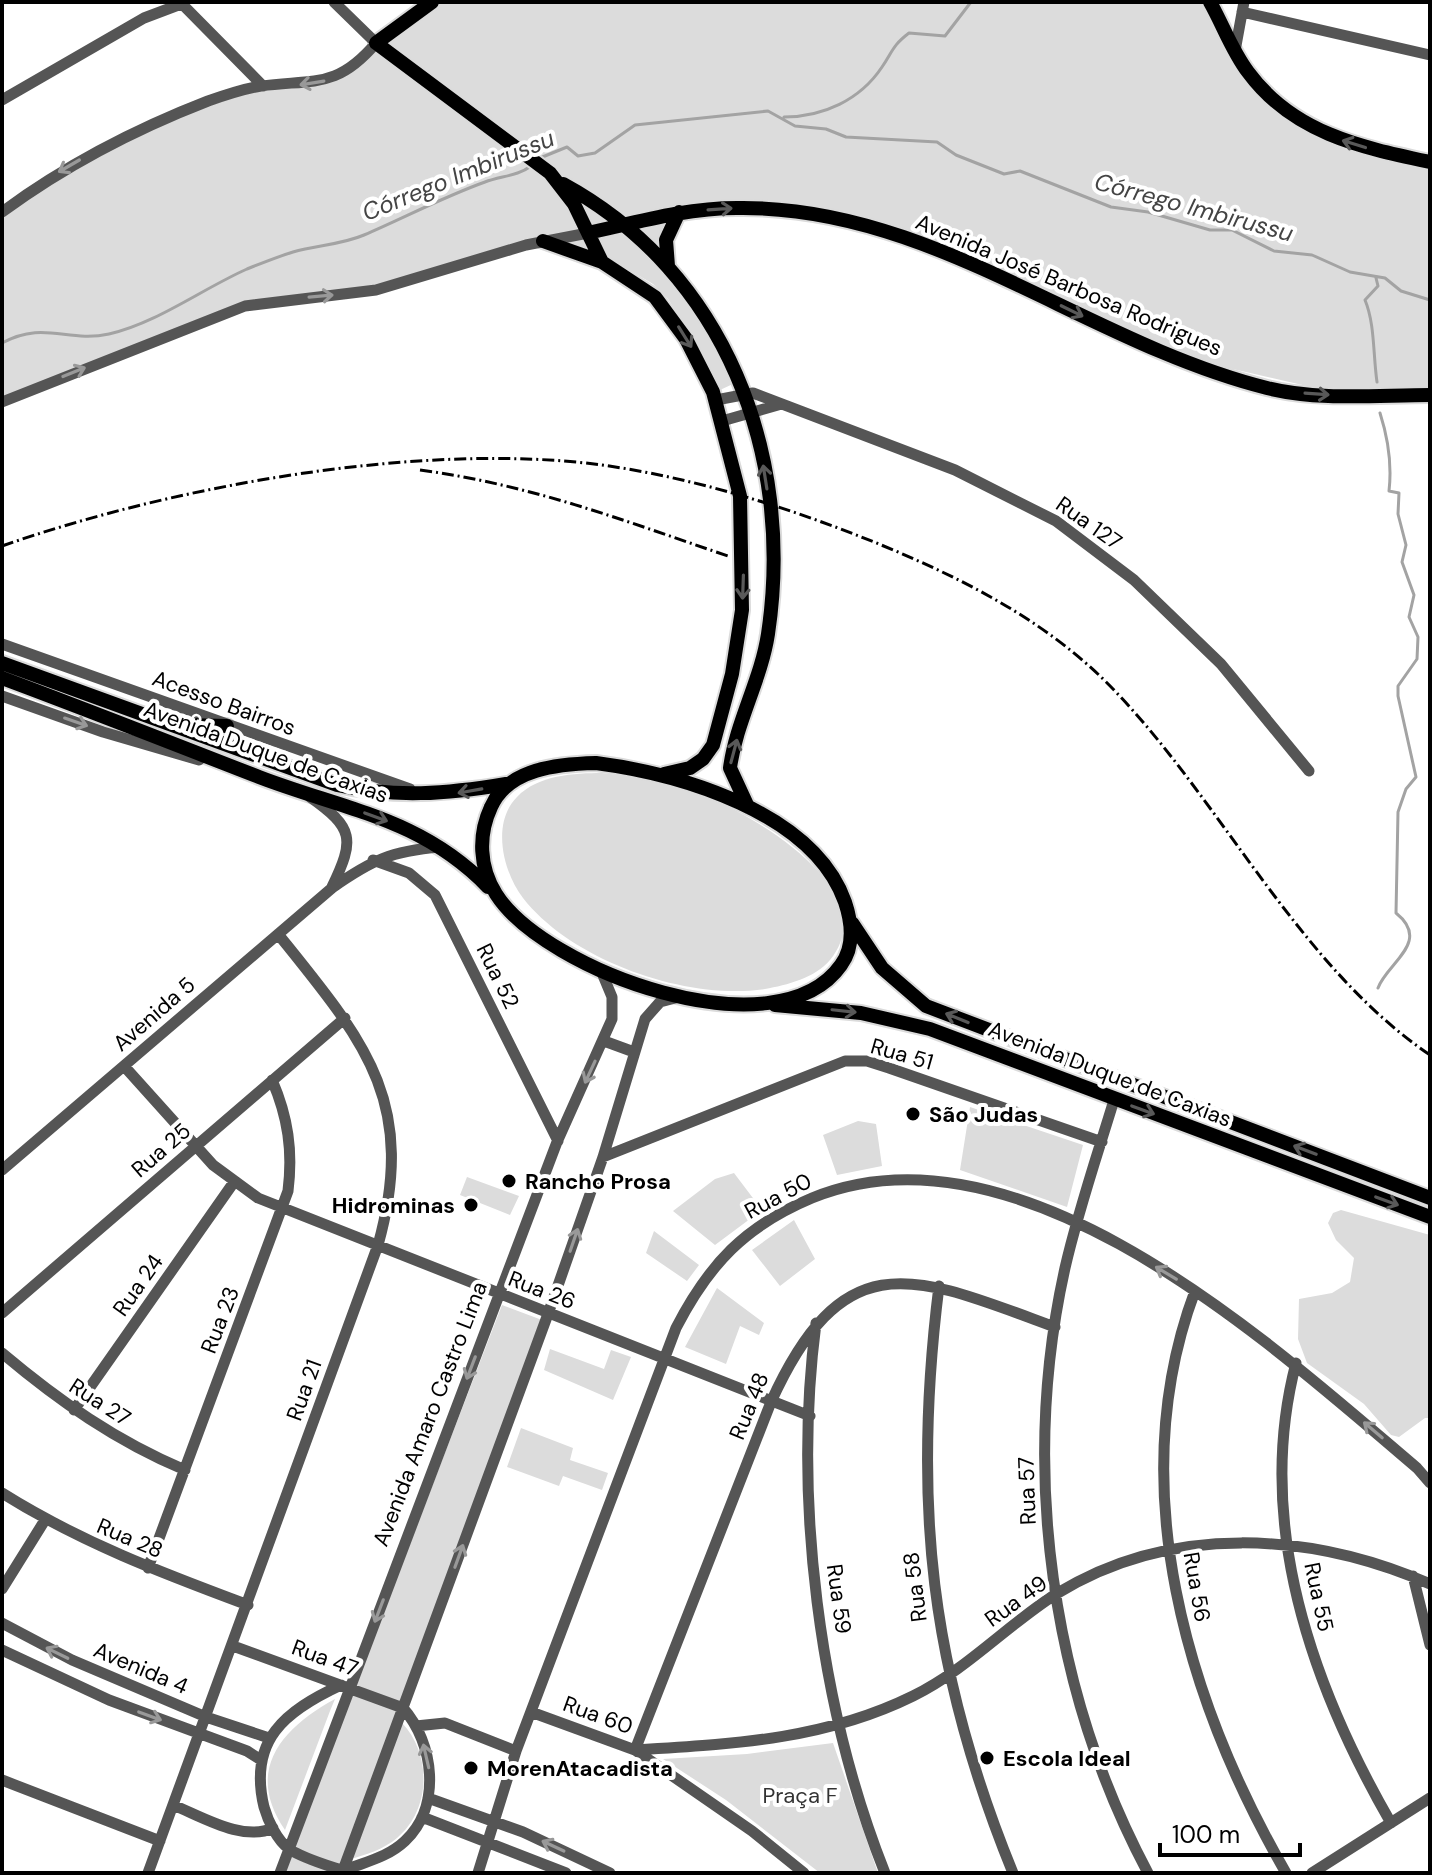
<svg xmlns="http://www.w3.org/2000/svg" width="1432" height="1875" viewBox="0 0 1432 1875" font-family="'DM Sans',sans-serif">
<rect width="100%" height="100%" fill="#fff"/>
<path fill="#dcdcdc" d="M435,2H1217L1240,53L1285,110L1430,164V391L1311,387L1202,362L960,250L873,222L799,208L631,220L559,175L380,42Z
M373,49L625,227L678,216L674,229L671,274L685,292L735,383L720,390L689,332L668,299L653,284L614,261L571,248L538,245L430,278L240,309L2,403V213L148,127L258,89L311,87Z
M602,773C630,776 658,780 686,789C739,805 889,888 830,960C815,978 787,985 765,989C687,1001 572,961 523,898C503,872 491,823 517,797C538,775 574,773 602,773Z
M970,1107L1083,1145L1067,1207L960,1170Z
M858,1121L876,1124L882,1166L837,1175L823,1135Z
M734,1173L762,1210L715,1245L673,1211L715,1179Z
M467,1177L519,1196L510,1215L460,1195Z
M1341,1210L1430,1235V1418H1425L1399,1437L1391,1435L1364,1404L1307,1363L1298,1339L1299,1299L1332,1293L1350,1282L1354,1258L1336,1240L1328,1223L1333,1213Z
M794,1220L815,1259L780,1286L752,1250Z
M654,1231L699,1265L687,1281L646,1253Z
M717,1288L764,1323L759,1335L740,1326L726,1364L685,1347Z
M502,1305L542,1320L338,1873H283Z
M550,1349L604,1369L611,1350L631,1357L613,1400L544,1370Z
M521,1428L573,1448L570,1460L608,1473L602,1490L563,1476L559,1486L507,1467Z
M335,1699L330,1711L285,1830C244,1770 282,1728 335,1699Z
M402,1723C432,1754 431,1810 397,1838C384,1849 366,1855 350,1859Z
M833,1743L878,1873H820L726,1800L663,1759L747,1754Z"/>
<g fill="none" stroke-linecap="round" stroke-linejoin="round">
<path stroke="#a3a3a3" stroke-width="3" d="M784,117C823,117 860,100 882,67C893,51 892,46 909,33L945,36L971,2
M540,158L567,147L578,156L595,153L635,125L768,111L795,126L826,129L846,137L937,142L956,155L1004,174L1020,171L1111,207L1148,212L1210,230H1232L1274,251L1312,255L1350,272L1385,278L1401,291L1430,300
M1376,278L1378,286L1365,300C1375,324 1373,355 1377,382
M2,343C44,320 67,343 109,334C157,323 202,289 247,269C262,263 277,257 293,252C316,245 341,245 364,235C404,218 443,197 485,182C501,176 518,176 531,166
M1378,988C1387,963 1432,942 1396,913L1398,812L1406,789L1416,777L1398,696V686L1417,659L1418,637L1409,617L1414,595L1402,562L1406,545L1398,514L1399,493L1389,491C1392,465 1388,438 1380,413"/>
<g stroke="#dbdbdb" stroke-width="18">
<path id="major" d="M432,2L376,43L550,173L574,204L602,262L655,297L686,339L713,392L740,496L742,610L732,674L713,745L703,759L690,768L664,774
M1210,2C1223,25 1232,51 1248,72C1293,133 1360,147 1430,162
M563,184C725,272 795,455 768,634C761,680 736,722 730,768L748,807
M588,233C638,222 686,208 737,208C932,205 1084,342 1267,388C1319,401 1377,395 1430,395
M543,241L602,262
M668,266L666,240L679,212
M2,663L337,785C395,798 447,794 506,784
M2,678C88,710 174,744 259,777C345,810 421,818 488,887
M184,725L227,726
M596,763C680,774 813,812 845,902C852,923 855,946 841,965C777,1056 545,971 496,894C479,867 478,835 491,807C508,768 559,764 596,763Z
M852,923L882,968L926,1006L1430,1198
M775,1005L861,1013L930,1029L1430,1217"/>
</g>
<path stroke="#555" stroke-width="11" d="M180,2L263,86
M1242,12L1430,55
M1235,51L1244,2
M2,100L144,18L181,4
M2,212C66,165 133,130 208,101C225,95 242,89 261,86C314,79 337,89 376,43L334,2
M716,400L753,393L955,470L1056,521L1134,580L1221,664L1309,771
M2,402L245,306L376,290L526,245L588,233
M722,421L778,405
M2,644L410,789
M2,696L103,732L199,760
M310,797C354,828 355,839 332,887
M373,860L409,873L435,895L558,1141
M604,1041L634,1052
M124,1066L213,1165L258,1198L810,1416
M1114,1100C1097,1156 1078,1211 1065,1268C1020,1470 1051,1691 1148,1873
M603,1157L845,1061H867L889,1068L1102,1142
M2,1170L332,888C372,860 391,851 440,847
M939,1286C912,1502 930,1670 1013,1873
M1195,1291C1122,1486 1187,1701 1286,1873
M2,1313L345,1018
M816,1323C793,1500 819,1707 885,1873
M1055,1327C916,1276 845,1239 771,1402L635,1750C732,1744 824,1740 913,1696C966,1670 1006,1626 1056,1594C1171,1523 1311,1532 1430,1584
M2,1353C59,1401 116,1441 185,1470
M1296,1363C1254,1523 1312,1686 1391,1823
M74,1410L234,1182
M2,1493C80,1542 162,1573 248,1605
M148,1568L288,1191C293,1151 288,1117 272,1080
M1413,1576L1430,1645
M2,1589L45,1520
M2,1623L72,1660L206,1717L269,1738
M233,1646L403,1708C434,1743 442,1806 405,1841C387,1858 364,1862 343,1871
M2,1650L109,1700L247,1751L261,1760
M341,1685C285,1711 248,1740 264,1807C268,1821 277,1840 289,1849C304,1859 330,1866 347,1872
M531,1712L635,1750L752,1831L804,1873
M416,1726L445,1723L516,1751
M2,1780L160,1841
M428,1798L523,1832L610,1873
M173,1805C203,1817 243,1842 273,1828
M422,1817L566,1873
M148,1873L378,1245C418,1101 364,1041 278,934
M280,1873L557,1142L612,1019V997L602,973
M342,1873L548,1314L603,1157L645,1019L660,1002L679,997
M478,1873L516,1751L676,1328C709,1264 745,1226 812,1198C1020,1113 1271,1344 1417,1468L1430,1483
M1312,1873L1430,1798"/>
<use href="#major" stroke="#000" stroke-width="14"/>
<path stroke="#000" stroke-width="3" stroke-dasharray="12 4 2 4" stroke-linecap="butt" d="M420,470C532,485 622,520 728,556
M2,546C173,486 421,441 602,465C695,478 787,507 874,542C962,578 1048,621 1114,690C1222,802 1299,966 1430,1055"/>
</g>
<defs><path id="oneway-shaft" d="M-6 0H5M1.5-3L5.5 0L1.5 3" fill="none" stroke-width="1.6" stroke-linecap="round" stroke-linejoin="round" transform="scale(2)"/></defs>
<g stroke="#999">
<use href="#oneway-shaft" transform="translate(312 83) rotate(171)"/>
<use href="#oneway-shaft" transform="translate(69 166) rotate(150)"/>
<use href="#oneway-shaft" transform="translate(321 296) rotate(-5)"/>
<use href="#oneway-shaft" transform="translate(74 372) rotate(-22)"/>
<use href="#oneway-shaft" transform="translate(76 722) rotate(19)"/>
<use href="#oneway-shaft" transform="translate(590 1072) rotate(115)"/>
<use href="#oneway-shaft" transform="translate(574 1240) rotate(-71)"/>
<use href="#oneway-shaft" transform="translate(1166 1273) rotate(-149)"/>
<use href="#oneway-shaft" transform="translate(471 1368) rotate(111)"/>
<use href="#oneway-shaft" transform="translate(1373 1430) rotate(-140)"/>
<use href="#oneway-shaft" transform="translate(459 1556) rotate(-70)"/>
<use href="#oneway-shaft" transform="translate(379 1611) rotate(111)"/>
<use href="#oneway-shaft" transform="translate(57 1653) rotate(-154)"/>
<use href="#oneway-shaft" transform="translate(150 1716) rotate(20)"/>
<use href="#oneway-shaft" transform="translate(426 1756) rotate(-103)"/>
<use href="#oneway-shaft" transform="translate(553 1846) rotate(-155)"/>
</g>
<g stroke="#595959">
<use href="#oneway-shaft" transform="translate(1354 144) rotate(-163)"/>
<use href="#oneway-shaft" transform="translate(720 209) rotate(-4)"/>
<use href="#oneway-shaft" transform="translate(1072 311) rotate(26)"/>
<use href="#oneway-shaft" transform="translate(685 337) rotate(58)"/>
<use href="#oneway-shaft" transform="translate(1317 394) rotate(4)"/>
<use href="#oneway-shaft" transform="translate(765 477) rotate(-99)"/>
<use href="#oneway-shaft" transform="translate(743 587) rotate(92)"/>
<use href="#oneway-shaft" transform="translate(734 751) rotate(-75)"/>
<use href="#oneway-shaft" transform="translate(470 791) rotate(170)"/>
<use href="#oneway-shaft" transform="translate(376 817) rotate(20)"/>
<use href="#oneway-shaft" transform="translate(844 1011) rotate(6)"/>
<use href="#oneway-shaft" transform="translate(957 1018) rotate(-158)"/>
<use href="#oneway-shaft" transform="translate(1143 1110) rotate(20)"/>
<use href="#oneway-shaft" transform="translate(1305 1150) rotate(-159)"/>
<use href="#oneway-shaft" transform="translate(1387 1201) rotate(20)"/>
</g>
<g fill="#000" stroke="#fff" stroke-width="3">
<circle cx="913" cy="1114" r="8"/>
<circle cx="509" cy="1181" r="8"/>
<circle cx="471" cy="1205" r="8"/>
<circle cx="987" cy="1758" r="8"/>
<circle cx="471" cy="1768" r="8"/>
</g>
<g text-anchor="middle" dominant-baseline="central" stroke-width="8" stroke-linejoin="round" paint-order="stroke">
<g font-size="22" fill="#000" stroke="#fff">
<text transform="translate(1069 285) rotate(23)">Avenida José Barbosa Rodrigues</text>
<text transform="translate(1089 523) rotate(35)">Rua 127</text>
<text transform="translate(224 703) rotate(20)">Acesso Bairros</text>
<text transform="translate(266 752) rotate(20)">Avenida Duque de Caxias</text>
<text transform="translate(498 976) rotate(64)">Rua 52</text>
<text transform="translate(154 1014) rotate(-41)">Avenida 5</text>
<text transform="translate(902 1054) rotate(16)">Rua 51</text>
<text transform="translate(1110 1074) rotate(21)">Avenida Duque de Caxias</text>
<text transform="translate(161 1150) rotate(-41)">Rua 25</text>
<text transform="translate(778 1196) rotate(-28)">Rua 50</text>
<text transform="translate(138 1285) rotate(-55)">Rua 24</text>
<text transform="translate(542 1290) rotate(21)">Rua 26</text>
<text transform="translate(220 1320) rotate(-69)">Rua 23</text>
<text transform="translate(304 1390) rotate(-70)">Rua 21</text>
<text transform="translate(100 1402) rotate(33)">Rua 27</text>
<text transform="translate(749 1406) rotate(-68)">Rua 48</text>
<text transform="translate(430 1414) rotate(-69)">Avenida Amaro Castro Lima</text>
<text transform="translate(1027 1491) rotate(-92)">Rua 57</text>
<text transform="translate(130 1538) rotate(23)">Rua 28</text>
<text transform="translate(915 1587) rotate(-97)">Rua 58</text>
<text transform="translate(1197 1587) rotate(80)">Rua 56</text>
<text transform="translate(1319 1597) rotate(78)">Rua 55</text>
<text transform="translate(839 1599) rotate(82)">Rua 59</text>
<text transform="translate(1016 1601) rotate(-36)">Rua 49</text>
<text transform="translate(325 1658) rotate(20)">Rua 47</text>
<text transform="translate(141 1668) rotate(23)">Avenida 4</text>
<text transform="translate(598 1715) rotate(20)">Rua 60</text>
</g>
<g font-size="22" font-weight="bold" fill="#000" stroke="#fff" text-anchor="start">
<text x="929" y="1114">São Judas</text>
<text x="525" y="1181">Rancho Prosa</text>
<text x="455" y="1205" text-anchor="end">Hidrominas</text>
<text x="1003" y="1758">Escola Ideal</text>
<text x="487" y="1768">MorenAtacadista</text>
</g>
<g font-size="22" fill="#333" stroke="#fff">
<text x="800" y="1795">Praça F</text>
</g>
<g font-size="24" font-style="italic" fill="#444" stroke="#fff">
<text transform="translate(458 175) rotate(-22)">Córrego Imbirussu</text>
<text transform="translate(1194 207) rotate(15)">Córrego Imbirussu</text>
</g>
</g>
<rect width="1432" height="1875" fill="none" stroke="#000000" stroke-width="8"/>
<path d="M1160 1843v12h140v-12" fill="none" stroke="#000000" stroke-width="4"/>
<text x="1172" y="1843" font-size="24" fill="#000000" stroke="#ffffff" stroke-width="6" paint-order="stroke">100 m</text>
</svg>
